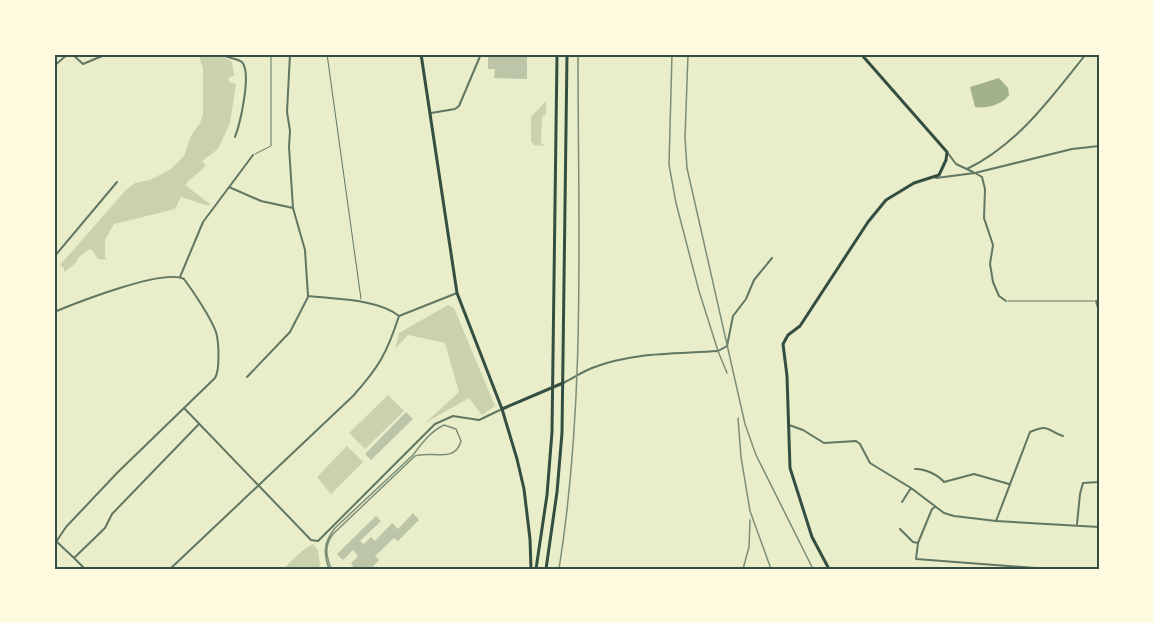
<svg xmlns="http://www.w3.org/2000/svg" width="1153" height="623" viewBox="0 0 1153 623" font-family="'DM Sans',sans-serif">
<rect width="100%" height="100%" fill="#e9edc9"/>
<path fill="#cad2ad" d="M198,54H219L232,62L234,76L229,77V82L236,84L230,123L218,149L202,161L206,165C200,173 191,177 185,185L210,204L209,206L181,197L175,209L114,224L105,240V258L108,260L98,259L92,250L89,249L78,258L77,262L64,272V268L60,265L126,190L135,183L150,180L171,169L184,156L191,136L200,123L203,115V68Z
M546,101V115L542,116L541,143L545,146L534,145L531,141V117Z
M448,305L454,308L495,406L482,415L469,398L425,423L459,392L445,343L408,335L395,349L399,333Z
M388,395L404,411L365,449L349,433Z
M347,446L363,462L331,494L317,477Z
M313,544L318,550L320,566L317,569H283L302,551Z"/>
<path fill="#a3b18a" d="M999,78L1008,88L1009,95C1002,105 986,109 975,107L970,87Z"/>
<path fill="#bcc5a7" d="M488,54H527V79L494,78L495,69H488Z
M406,412L413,419L371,460L365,454Z
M413,513L419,520L398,541L394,538L375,556L379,560L371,569H350L353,566L351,563L358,556L353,550L343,560L337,554L376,516L381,521L360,541L364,544L371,537L375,541L392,523L398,529Z"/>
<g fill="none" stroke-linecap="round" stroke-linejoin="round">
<path stroke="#617663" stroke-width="1" d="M327,54L361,299
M255,154L271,146V54
M1008,301H1094"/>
<path stroke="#617663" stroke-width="2" d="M72,54L83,64L107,54
M220,54C226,58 237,58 242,62C252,73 240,124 235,137
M290,54L287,112L290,131L289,147L293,208
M54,66L68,54
M431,113L455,109L459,106L481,54
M975,173L982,177L985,189L984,218L993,245L990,264L993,282L999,296L1006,301
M229,187L261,201L293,208L305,250L308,296C334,299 379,299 399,316
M54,257L117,182
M180,277L203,222L253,155
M1096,301L1099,311
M247,377L290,332L308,297
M563,383C573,378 582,372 592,368C631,352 677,354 718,351L727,346L733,316L746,299L754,280L772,258
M789,425L803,430L824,443L856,441L860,444L870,463L911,488L944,513L954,516L996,521L1099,527
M915,469C924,468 938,475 944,482L974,474L1009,484
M902,502L911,488
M935,507L932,509L918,543L916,559L1048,569
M996,521L1030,432C1051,423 1046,431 1063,436
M1077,524L1080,494L1083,483L1099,482
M900,529L913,542L918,543
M57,542L74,558L105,528L112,514L199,424
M54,545L66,527L117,473L184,408
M74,558L85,569"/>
<path stroke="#617663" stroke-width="2" d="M947,152L956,164L973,172
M967,169C1018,144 1051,98 1086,54
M936,178L975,173L1072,149L1099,146
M54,312C76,303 164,268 184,279C193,291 211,318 216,332C219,342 220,370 215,378L184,408L311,540L318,541L435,424L453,416L479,420L502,409
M170,569L353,396C379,367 387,353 399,316L457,293"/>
<path stroke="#344e41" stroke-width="3" d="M421,54L457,293L502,409L517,459L524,489L530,539L531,569
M502,409L563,383
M829,569L812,537L790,468L787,376L783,344L788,335L800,326L868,222L886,200L914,183L939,175L946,160L947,152L861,54"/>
<path stroke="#344e41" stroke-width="3" d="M536,569L547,495L552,432L557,54
M546,569L557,492L562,433L567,54"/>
<path stroke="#7c8e77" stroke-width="1.5" d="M329,569C323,552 324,542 335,528L413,455C422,443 430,432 444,425L456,429L461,441C455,464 430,450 415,456L333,534C324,546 326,555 331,569
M559,569C586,399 578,226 578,54"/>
<path stroke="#7c8e77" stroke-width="1.5" d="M672,54L669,165L676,203L699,291L718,351L727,373
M688,54L685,138L687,168L745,424L756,455L813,569
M738,418L741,457L750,511L771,569
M743,569L749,547L750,520"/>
</g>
<rect width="1153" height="623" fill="none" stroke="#fefae0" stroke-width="111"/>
<rect x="56" y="56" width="1042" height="512" fill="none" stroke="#344e41" stroke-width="2"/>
</svg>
